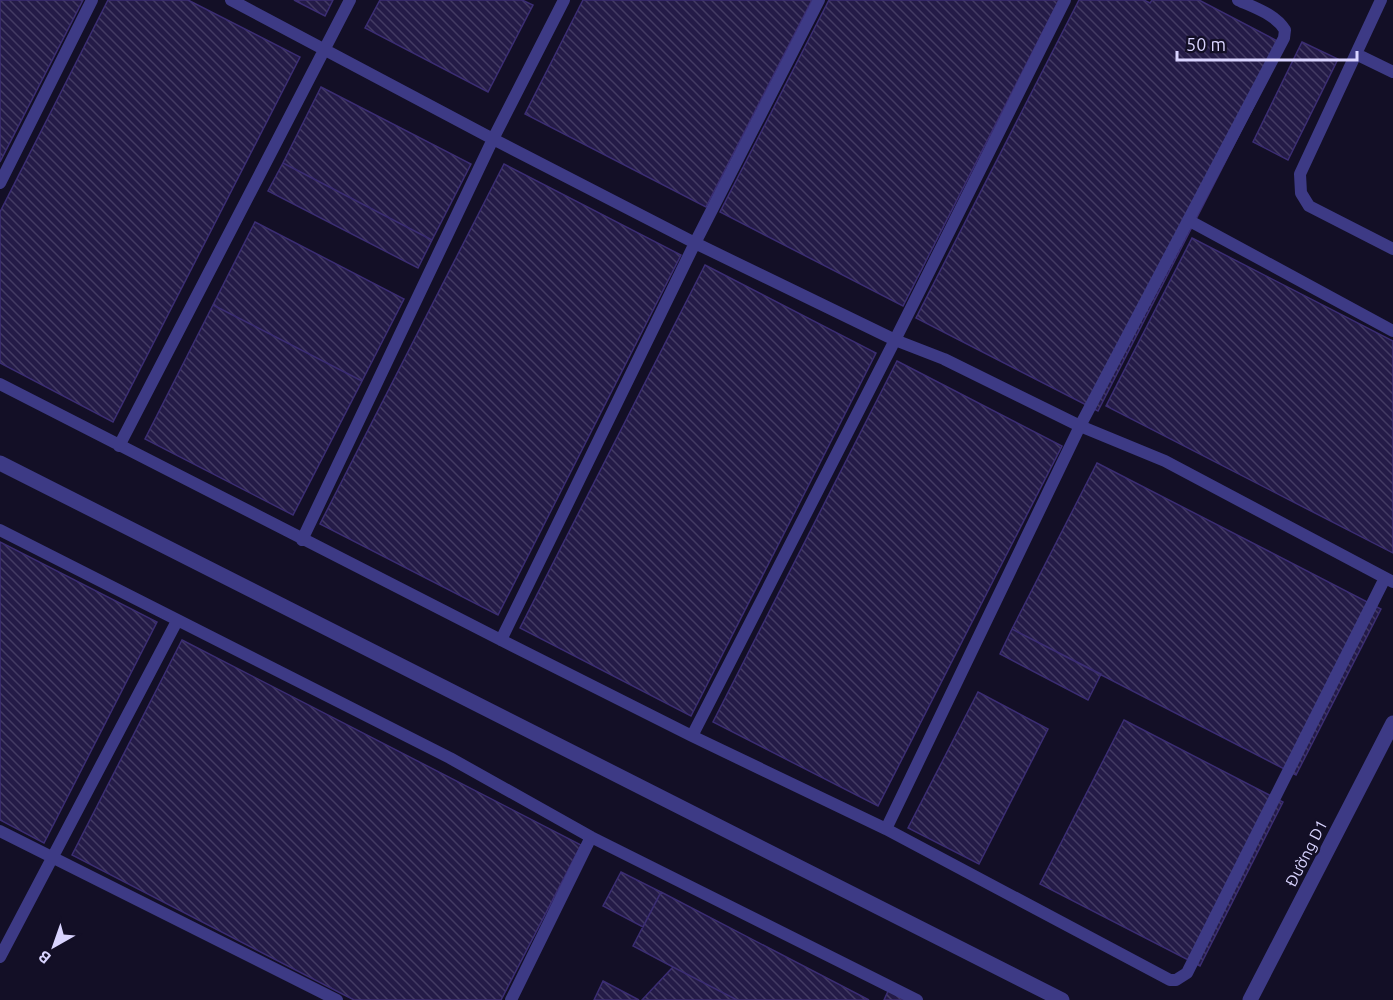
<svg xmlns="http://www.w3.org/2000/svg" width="1393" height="1000" viewBox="0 0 1393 1000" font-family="Ubuntu,sans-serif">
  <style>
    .building { fill: url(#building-back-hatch); stroke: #3b2d73; stroke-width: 1.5 }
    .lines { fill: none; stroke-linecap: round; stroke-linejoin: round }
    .lane { stroke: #3d3a85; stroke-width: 12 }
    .street { stroke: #3d3a85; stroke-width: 15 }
    .labels { text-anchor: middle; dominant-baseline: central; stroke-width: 5; stroke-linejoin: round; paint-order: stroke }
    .street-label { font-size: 16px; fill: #d9d4ff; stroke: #130f26 }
  </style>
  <defs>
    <pattern id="building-back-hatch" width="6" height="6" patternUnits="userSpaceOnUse" patternTransform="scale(1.5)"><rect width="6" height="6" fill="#241b47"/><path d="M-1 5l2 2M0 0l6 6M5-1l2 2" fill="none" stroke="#433b63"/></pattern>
  </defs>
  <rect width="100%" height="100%" fill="#130f26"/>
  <path class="building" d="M 0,0 L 83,0 L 0,162 Z
    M 108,0 L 188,0 L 300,57 L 113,422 L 0,363 L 0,212 Z
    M 294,0 L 333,0 L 325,16 Z
    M 380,0 L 522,0 L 533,5 L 488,92 L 365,28 Z
    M 583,0 L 812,0 L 706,207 L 525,114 Z
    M 829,0 L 1059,0 L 903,306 L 720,212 Z
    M 1079,0 L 1144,0 L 1150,3 L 1152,0 L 1199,0 L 1285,45 L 1098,411 L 916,318 Z
    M 1302,42 L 1338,59 L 1288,160 L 1253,142 Z
    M 321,87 L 471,164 L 432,240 L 283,163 Z
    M 283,163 L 432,240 L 418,268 L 268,191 Z
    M 504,164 L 681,255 L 498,615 L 320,524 Z
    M 255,222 L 404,299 L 362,381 L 213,305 Z
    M 1192,238 L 1393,341 L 1393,553 L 1106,406 Z
    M 705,265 L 876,353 L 691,716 L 520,628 Z
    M 213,305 L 362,381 L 293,515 L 145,439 Z
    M 897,361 L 1062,446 L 878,806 L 713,722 Z
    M 1097,463 L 1381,609 L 1296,775 L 1012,629 Z
    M 0,542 L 157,622 L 44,843 L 0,820 Z
    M 1012,629 L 1101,674 L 1088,700 L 1000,654 Z
    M 182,640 L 581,845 L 501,1000 L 354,1000 L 72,855 Z
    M 978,692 L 1048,729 L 979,864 L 908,828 Z
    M 1124,720 L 1283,802 L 1200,966 L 1040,884 Z
    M 621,872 L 661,892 L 643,927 L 603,906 Z
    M 661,892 L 869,1000 L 737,1000 L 673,967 L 633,946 Z
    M 673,967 L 737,1000 L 642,1000 Z
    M 603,981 L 639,1000 L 594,1000 Z
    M 889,989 L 910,1000 L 884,1000 Z"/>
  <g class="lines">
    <path class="lane" d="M 231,0 L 493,139 L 695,243 L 895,340 L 944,359 L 1080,426 L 1165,461 L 1393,582
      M 1381,0 L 1300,174 L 1301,193 L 1309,206 L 1393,249
      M 1356,54 L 1393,72
      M 0,183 L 92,0
      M 1188,220 L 1393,331
      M 0,384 L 501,640 L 692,736 L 886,829 L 1170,980 L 1176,980 L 1187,973 L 1385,578
      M 119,446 L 350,0
      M 0,530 L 450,758 L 591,837 L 917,1000
      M 302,540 L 493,139 L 564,0
      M 501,640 L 695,243 L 819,0
      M 692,736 L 895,340 L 1065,0
      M 886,829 L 1080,426 L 1284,38 L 1285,30 C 1275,14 1255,8 1238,0
      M 0,831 L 337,1000
      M 0,957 L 177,621
      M 511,1000 L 591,837"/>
    <path class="street" d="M 0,463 L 1062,1000
      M 1250,1000 L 1393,723"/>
  </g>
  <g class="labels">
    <g class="street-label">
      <text transform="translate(1306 853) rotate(-63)">Đường D1</text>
    </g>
  </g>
  <g transform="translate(54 946) rotate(220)" stroke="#130f26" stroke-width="4.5" paint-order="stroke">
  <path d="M0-4.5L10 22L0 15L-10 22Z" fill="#d9d4ff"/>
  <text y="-9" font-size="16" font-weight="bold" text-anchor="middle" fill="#d9d4ff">B</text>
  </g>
  <path d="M1177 51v9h180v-9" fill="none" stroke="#d9d4ff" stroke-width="3"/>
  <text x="1186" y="51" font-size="18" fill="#d9d4ff" stroke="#130f26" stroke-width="4.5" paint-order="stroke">50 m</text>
</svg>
